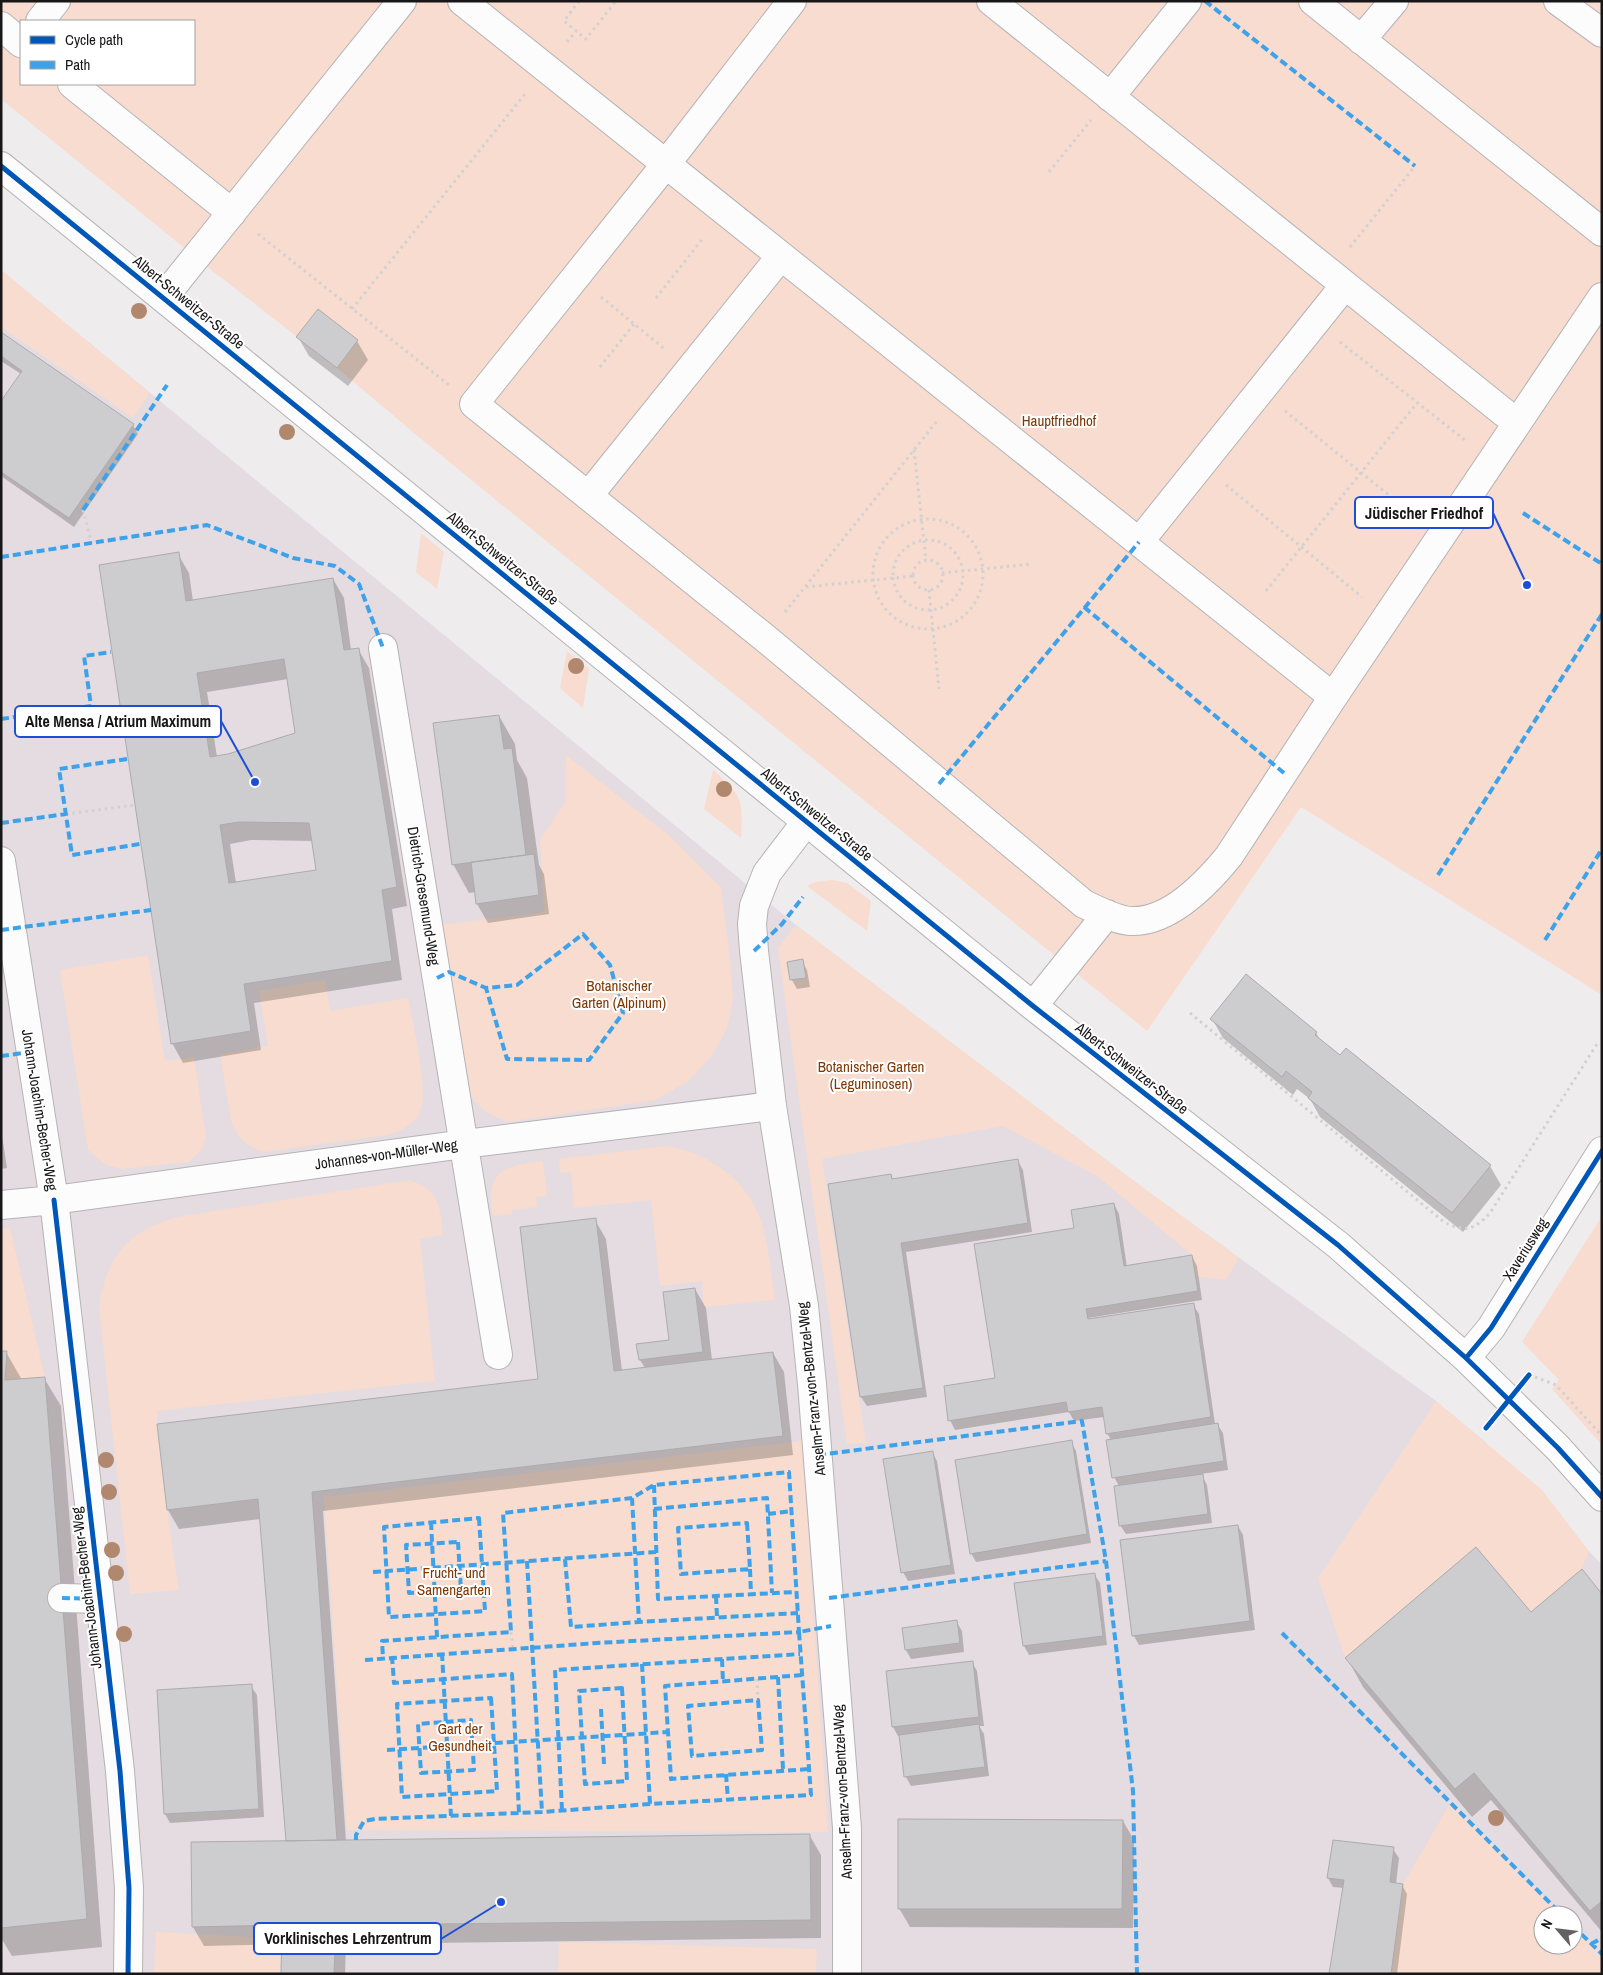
<svg xmlns="http://www.w3.org/2000/svg" width="1603" height="1975" viewBox="0 0 1603 1975" font-family="'Archivo Narrow',sans-serif">
  <style>
    .built { fill: #e4dce0; fill-rule: evenodd }
    .green { fill: #f7dccf; fill-rule: evenodd }
    .shadow { fill: #0003; fill-rule: evenodd }
    .building { fill: #cdccce; stroke: #acabad; fill-rule: evenodd }
    .lines { fill: none; stroke-linecap: round; stroke-linejoin: round }
    .minor-casing { stroke: #b5b3b4; stroke-width: 30 }
    .path { stroke: #d2d1d2; stroke-width: 3; stroke-dasharray: 2.5 4; stroke-linecap: butt }
    .minor { stroke: #fdfcfc; stroke-width: 28 }
    .quiet { stroke: #3da2ea; stroke-width: 4; stroke-dasharray: 8 4; stroke-linecap: butt }
    .cycleway-casing { stroke: #fff; stroke-width: 8 }
    .cycleway { stroke: #0057b8; stroke-width: 5 }
    .tree { fill: #b1886d }
    .labels { text-anchor: middle; dominant-baseline: central; stroke-width: 4; stroke-linejoin: round; paint-order: stroke }
    .street-label { font-size: 15px; fill: #181617; stroke: #fff }
    .park-label { font-size: 15px; fill: #7f3704; stroke: #fff }
    .leader { fill: none; stroke: #1d4ed8; stroke-width: 2 }
    .callout-dot { fill: #1d4ed8; stroke: #fff; stroke-width: 2 }
    .callout { fill: #fff; stroke: #1d4ed8; stroke-width: 2 }
    .callout-label { font-size: 16px; text-anchor: middle; font-weight: bold; fill: #181617 }
  </style>
  <rect width="100%" height="100%" fill="#efecee"/>
  <path class="built" d="M 1,270 L 796,925 L 1142,1187 L 1436,1401 L 1483,1440 L 1530,1487 L 1602,1565 L 1602,1974 L 1,1974 ZM 1543,1915 L 1573,1915 L 1573,1945 L 1543,1945 Z"/>
  <path class="green" d="M 1,1 L 1602,1 L 1602,995 L 1301,807 L 1147,1031 L 420,438 L 337,368 L 214,272 L 1,99 ZM 21,21 L 194,21 L 194,84 L 21,84 Z
    M 1,270 L 150,393 L 133,418 L 1,327 Z
    M 421,533 L 444,552 L 437,589 L 416,572 Z
    M 567,651 L 589,669 L 583,708 L 560,688 Z
    M 566,755 L 671,837 L 721,888 L 730,958 L 733,999 L 727,1028 L 712,1056 L 687,1082 L 655,1100 L 509,1122 C 488,1115 481,1110 468,1092 L 441,925 L 544,912 L 540,840 L 565,802 Z
    M 713,770 C 743,796 743,800 741,838 L 704,809 Z
    M 832,880 L 847,883 L 871,901 L 867,931 L 807,886 L 816,882 Z
    M 796,925 L 1142,1187 L 1239,1258 L 1226,1280 L 1196,1276 L 1192,1255 L 1097,1176 L 1003,1126 L 822,1159 L 866,1443 L 847,1444 L 778,948 Z
    M 148,955 L 165,1061 L 194,1057 L 206,1138 C 203,1149 198,1155 188,1162 L 120,1169 L 105,1164 L 88,1150 L 60,970 Z
    M 325,980 L 330,1011 L 408,998 C 413,1023 428,1089 421,1110 C 415,1125 401,1130 388,1135 L 263,1152 C 246,1146 237,1137 231,1121 L 220,1054 L 268,1046 L 259,991 Z
    M 666,1146 C 709,1153 749,1180 762,1224 C 769,1248 771,1275 775,1300 L 704,1307 L 702,1281 L 660,1286 L 651,1200 L 574,1208 L 571,1172 L 560,1173 L 559,1159 Z
    M 543,1161 L 547,1196 L 536,1197 L 537,1207 L 512,1210 L 512,1214 L 493,1216 C 492,1209 490,1200 491,1192 C 493,1165 522,1164 543,1161 Z
    M 410,1180 C 440,1190 440,1208 443,1235 L 420,1239 L 435,1381 L 157,1411 L 167,1510 L 179,1590 L 130,1594 L 99,1307 C 106,1257 128,1231 177,1217 Z
    M 1602,1216 L 1602,1445 L 1552,1389 L 1559,1380 L 1522,1342 Z
    M 10,1228 L 45,1377 L 5,1380 L 7,1351 L 1,1351 L 1,1229 Z
    M 1436,1401 L 1542,1490 L 1589,1551 L 1582,1569 L 1531,1612 L 1476,1547 L 1345,1658 L 1318,1578 Z
    M 802,1441 L 828,1832 L 347,1830 L 324,1497 Z
    M 1451,1802 L 1562,1915 L 1543,1915 L 1543,1945 L 1573,1945 L 1573,1926 L 1602,1954 L 1602,1974 L 1391,1974 L 1403,1884 Z
    M 156,1932 L 282,1939 L 280,1974 L 154,1974 Z
    M 559,1942 L 817,1949 L 816,1974 L 558,1974 Z"/>
  <path class="shadow" d="M 318,311 L 357,341 L 368,360 L 348,386 L 309,356 L 298,337 Z
    M 1,333 L 133,425 L 138,434 L 74,527 L 1,476 L 1,403 L 21,374 L 1,361 Z
    M 178,554 L 189,573 L 193,601 L 333,579 L 344,598 L 351,650 L 358,649 L 369,668 L 407,906 L 392,909 L 402,980 L 254,1003 L 261,1050 L 183,1063 L 172,1043 ZM 288,679 L 296,734 L 228,755 L 217,757 L 207,692 ZM 251,840 L 313,841 L 318,871 L 236,883 L 230,844 Z
    M 499,716 L 515,744 L 517,760 L 527,778 L 539,865 L 544,874 L 549,914 L 488,923 L 477,904 L 476,892 L 469,893 L 453,864 Z
    M 802,961 L 807,970 L 810,987 L 797,989 L 792,980 L 788,963 Z
    M 1212,1019 L 1316,1033 L 1321,1041 L 1490,1166 L 1501,1185 L 1463,1232 L 1320,1117 L 1310,1099 L 1297,1089 L 1293,1095 L 1223,1038 Z
    M 1,1129 L 7,1168 L 1,1169 Z
    M 1018,1161 L 1023,1170 L 1032,1232 L 906,1252 L 927,1397 L 867,1406 L 861,1397 L 830,1185 L 891,1175 L 893,1180 Z
    M 1114,1204 L 1119,1214 L 1127,1267 L 1192,1256 L 1197,1266 L 1202,1300 L 1088,1318 L 1088,1321 L 1193,1305 L 1199,1314 L 1215,1424 L 1217,1424 L 1223,1433 L 1228,1470 L 1201,1474 L 1207,1485 L 1212,1523 L 1126,1534 L 1120,1525 L 1119,1486 L 1114,1477 L 1111,1440 L 1107,1433 L 1104,1417 L 1074,1421 L 1069,1412 L 955,1430 L 950,1420 L 997,1379 L 1076,1229 Z
    M 595,1220 L 606,1239 L 622,1371 L 645,1368 L 640,1360 L 670,1341 L 695,1289 L 706,1308 L 712,1360 L 773,1353 L 784,1372 L 793,1455 L 323,1511 L 346,1841 L 810,1836 L 821,1855 L 821,1938 L 346,1944 L 345,1974 L 282,1974 L 283,1944 L 204,1946 L 193,1927 L 287,1842 L 261,1519 L 179,1529 L 168,1510 L 539,1380 Z
    M 1,1352 L 6,1352 L 22,1380 L 44,1378 L 61,1406 L 102,1947 L 12,1956 L 1,1938 Z
    M 1071,1442 L 1076,1451 L 1091,1543 L 976,1562 L 971,1553 Z
    M 932,1452 L 937,1461 L 955,1574 L 908,1581 L 903,1572 Z
    M 1238,1526 L 1243,1535 L 1255,1630 L 1139,1645 L 1134,1636 L 1122,1542 Z
    M 1094,1574 L 1100,1583 L 1107,1645 L 1029,1655 L 1024,1646 L 1016,1584 Z
    M 1602,1595 L 1602,1932 L 1491,1800 L 1472,1817 L 1363,1687 L 1347,1658 Z
    M 956,1621 L 962,1631 L 964,1652 L 911,1659 L 906,1650 L 903,1629 Z
    M 972,1662 L 977,1671 L 984,1726 L 979,1726 L 984,1734 L 989,1776 L 911,1786 L 906,1777 L 900,1736 L 898,1736 L 893,1727 L 887,1672 Z
    M 251,1686 L 257,1695 L 264,1817 L 170,1823 L 165,1814 Z
    M 1123,1821 L 1134,1840 L 1133,1928 L 910,1927 L 899,1908 Z
    M 1334,1841 L 1393,1849 L 1399,1858 L 1396,1884 L 1402,1885 L 1407,1894 L 1397,1974 L 1331,1974 L 1344,1888 L 1333,1887 L 1328,1878 Z"/>
  <path class="building" d="M 318,309 L 358,340 L 337,368 L 296,337 Z
    M 1,332 L 134,424 L 69,518 L 1,472 L 1,401 L 22,371 L 1,356 Z
    M 179,552 L 186,601 L 333,578 L 344,650 L 359,648 L 397,887 L 382,890 L 392,961 L 244,984 L 251,1031 L 171,1044 L 99,565 ZM 284,659 L 295,733 L 228,754 L 210,757 L 197,673 ZM 239,822 L 309,823 L 316,870 L 229,883 L 220,825 Z
    M 499,715 L 504,749 L 512,748 L 526,855 L 452,865 L 433,723 Z
    M 534,854 L 539,895 L 476,904 L 471,862 Z
    M 803,959 L 806,978 L 790,980 L 787,962 Z
    M 1246,974 L 1317,1032 L 1315,1035 L 1340,1055 L 1346,1048 L 1491,1165 L 1452,1213 L 1308,1098 L 1312,1092 L 1286,1071 L 1282,1077 L 1210,1019 Z
    M 1018,1159 L 1028,1223 L 901,1243 L 923,1388 L 860,1397 L 828,1184 L 891,1174 L 892,1179 Z
    M 1114,1203 L 1124,1266 L 1192,1255 L 1198,1291 L 1086,1309 L 1088,1319 L 1194,1303 L 1211,1417 L 1106,1434 L 1102,1407 L 1068,1412 L 1066,1402 L 948,1421 L 944,1386 L 995,1378 L 974,1244 L 1074,1228 L 1071,1210 Z
    M 596,1218 L 614,1371 L 773,1352 L 783,1436 L 312,1492 L 337,1840 L 286,1841 L 258,1499 L 167,1510 L 157,1424 L 538,1379 L 520,1227 Z
    M 695,1288 L 703,1352 L 639,1360 L 636,1344 L 669,1340 L 663,1292 Z
    M 1,1351 L 7,1351 L 5,1380 L 45,1377 L 87,1919 L 1,1928 Z
    M 1218,1423 L 1224,1461 L 1112,1478 L 1106,1440 Z
    M 1072,1440 L 1087,1534 L 970,1554 L 955,1460 Z
    M 933,1451 L 951,1565 L 901,1573 L 883,1459 Z
    M 1203,1474 L 1208,1514 L 1119,1526 L 1114,1486 Z
    M 1238,1525 L 1250,1621 L 1132,1636 L 1120,1540 Z
    M 1476,1547 L 1531,1612 L 1582,1569 L 1602,1594 L 1602,1901 L 1590,1911 L 1474,1773 L 1455,1789 L 1345,1658 Z
    M 1095,1573 L 1103,1636 L 1023,1646 L 1014,1583 Z
    M 957,1620 L 960,1643 L 905,1650 L 902,1628 Z
    M 973,1661 L 979,1717 L 892,1727 L 886,1671 Z
    M 252,1684 L 259,1809 L 164,1814 L 157,1690 Z
    M 979,1724 L 985,1767 L 904,1777 L 899,1735 Z
    M 898,1819 L 1123,1820 L 1122,1909 L 898,1909 Z
    M 810,1834 L 811,1920 L 336,1925 L 334,1974 L 281,1974 L 282,1925 L 192,1927 L 191,1842 Z
    M 1333,1840 L 1394,1847 L 1390,1882 L 1403,1884 L 1391,1974 L 1329,1974 L 1344,1880 L 1327,1878 Z"/>
  <g class="lines">
    <g class="minor-casing">
      <path id="minor" d="M 462,1 L 1333,697
        M 792,1 L 666,164 L 474,404 L 765,638 L 1084,904 C 1097,910 1118,921 1132,921 C 1170,922 1207,883 1229,856 L 1333,697 L 1602,297
        M 991,1 L 1517,423
        M 1313,1 L 1602,232
        M 1558,1 L 1602,33
        M 40,21 L 56,1
        M 1,26 L 21,43
        M 1361,40 L 1394,1
        M 72,84 L 232,213
        M 1110,97 L 1187,1
        M 1,166 L 1033,1006 L 1338,1245 L 1466,1358 L 1558,1448 L 1602,1497
        M 163,298 L 402,1
        M 588,496 L 781,256
        M 1139,542 L 1345,285
        M 383,648 L 498,1355
        M 806,822 L 767,873 L 754,906 L 752,924 L 754,951 L 772,1106 L 804,1306 L 812,1384 L 847,1828 L 847,1974
        M 1,861 L 54,1200 L 100,1599 L 120,1771 L 129,1888 L 128,1974
        M 1033,1006 L 1107,914
        M 1,1205 L 54,1200 L 464,1144 L 772,1106
        M 1466,1358 L 1491,1328 L 1602,1151
        M 62,1598 L 100,1599"/>
    </g>
    <path class="path" d="M 579,1 L 564,21 L 586,39 L 616,1
      M 567,42 L 576,31
      M 1049,172 L 1091,120
      M 258,234 L 449,385
      M 1350,247 L 1415,166
      M 601,297 L 666,350
      M 656,298 L 704,237
      M 352,309 L 525,94
      M 1340,342 L 1465,440
      M 600,367 L 634,324
      M 1285,411 L 1416,517
      M 914,450 L 926,560
      M 1226,485 L 1362,597
      M 83,510 L 92,544
      M873 574a55 55 0 1 1 110 0a55 55 0 1 1-110 0Z
      M893 575a35 35 0 1 1 70 0a35 35 0 1 1-70 0Z
      M913 575a15 15 0 1 1 30 0a15 15 0 1 1-30 0Z
      M 942,573 L 1032,564
      M 806,587 L 913,576
      M 929,590 L 939,689
      M 1266,591 L 1417,403
      M 785,612 L 937,421
      M 66,814 L 135,805
      M 1190,1013 L 1444,1222 C 1465,1233 1474,1230 1490,1213 L 1597,1044
      M 1535,1377 L 1556,1385 L 1602,1436
      M 511,1632 L 513,1648
      M 757,1679 L 758,1700"/>
    <use href="#minor" class="minor"/>
    <path class="quiet" d="M 1205,1 L 1415,166
      M 83,510 L 167,385
      M 1523,513 L 1602,564
      M 1,557 L 207,525 L 293,558 L 335,566 L 359,584 L 383,648
      M 1084,607 L 1284,773
      M 1,719 L 91,706 L 84,656 L 111,652
      M 127,759 L 59,769 L 72,855 L 140,844
      M 939,784 L 1139,542
      M 1,823 L 66,814
      M 1438,875 L 1602,614
      M 1,930 L 151,910
      M 1545,940 L 1602,849
      M 754,951 L 782,924 L 803,897
      M 437,978 L 449,972 L 486,988 L 517,985 L 583,934 L 610,965 L 623,1013 L 589,1060 L 507,1059 L 486,988
      M 1,1056 L 31,1052
      M 818,1455 L 1082,1421 L 1106,1561 L 1133,1791 L 1137,1974
      M 654,1485 L 658,1599 L 796,1592
      M 632,1498 L 639,1622 L 798,1613
      M 654,1509 L 767,1498 L 772,1593
      M 768,1514 L 791,1511
      M 479,1518 L 485,1611 L 389,1617 L 384,1527 Z
      M 431,1522 L 437,1637
      M 747,1523 L 750,1569 L 681,1574 L 678,1528 Z
      M 458,1542 L 461,1591 L 409,1593 L 406,1545 Z
      M 565,1559 L 571,1627 L 639,1622
      M 527,1561 L 542,1812
      M 750,1569 L 751,1594
      M 373,1572 L 656,1552
      M 716,1596 L 717,1617
      M 62,1598 L 100,1599
      M 829,1598 L 1106,1561
      M 1282,1633 L 1562,1915
      M 442,1653 L 451,1816
      M 392,1656 L 394,1683 L 512,1674 L 519,1813
      M 722,1659 L 723,1682
      M 365,1660 L 597,1643 L 799,1632 L 789,1472 L 654,1485 L 632,1498 L 503,1513 L 511,1632 L 382,1641 L 383,1657
      M 642,1664 L 650,1804
      M 802,1675 L 665,1686 L 671,1779 L 809,1769
      M 778,1677 L 783,1769
      M 622,1688 L 627,1781 L 585,1784 L 579,1691 Z
      M 491,1698 L 497,1791 L 402,1797 L 397,1704 Z
      M 758,1700 L 762,1750 L 692,1756 L 688,1706 Z
      M 601,1709 L 604,1764
      M 471,1720 L 474,1770 L 421,1773 L 418,1724 Z
      M 387,1750 L 668,1732
      M 726,1774 L 728,1800
      M 562,1810 L 555,1670 L 800,1654
      M 356,1840 L 356,1835 L 364,1821 L 375,1819 L 542,1812 L 650,1804 L 811,1795 L 799,1632 L 831,1626
      M 1573,1926 L 1602,1954
      M 1591,1944 L 1602,1938"/>
    <g class="cycleway-casing">
      <path id="cycleway" d="M 1,166 L 1033,1006 L 1338,1245 L 1466,1358 L 1558,1448 L 1602,1497
        M 54,1200 L 120,1771 L 129,1888 L 128,1974
        M 1466,1358 L 1491,1328 L 1602,1151
        M 1486,1428 L 1529,1375"/>
    </g>
    <use href="#cycleway" class="cycleway"/>
  </g>
  <g class="tree">
    <circle cx="139" cy="311" r="8"/>
    <circle cx="287" cy="432" r="8"/>
    <circle cx="576" cy="666" r="8"/>
    <circle cx="724" cy="789" r="8"/>
    <circle cx="106" cy="1460" r="8"/>
    <circle cx="109" cy="1492" r="8"/>
    <circle cx="112" cy="1550" r="8"/>
    <circle cx="116" cy="1573" r="8"/>
    <circle cx="124" cy="1634" r="8"/>
    <circle cx="1496" cy="1818" r="8"/>
  </g>
  <g class="labels">
    <g class="street-label">
      <text transform="translate(189 302) rotate(39)">Albert-Schweitzer-Straße</text>
      <text transform="translate(503 558) rotate(39)">Albert-Schweitzer-Straße</text>
      <text transform="translate(817 814) rotate(39)">Albert-Schweitzer-Straße</text>
      <text transform="translate(424 896) rotate(81)">Dietrich-Gresemund-Weg</text>
      <text transform="translate(1132 1068) rotate(38)">Albert-Schweitzer-Straße</text>
      <text transform="translate(40 1110) rotate(81)">Johann-Joachim-Becher-Weg</text>
      <text transform="translate(386 1154) rotate(-8)">Johannes-von-Müller-Weg</text>
      <text transform="translate(1525 1249) rotate(-58)">Xaveriusweg</text>
      <text transform="translate(811 1389) rotate(-96)">Anselm-Franz-von-Bentzel-Weg</text>
      <text transform="translate(86 1588) rotate(-97)">Johann-Joachim-Becher-Weg</text>
      <text transform="translate(842 1792) rotate(-93)">Anselm-Franz-von-Bentzel-Weg</text>
    </g>
    <g class="park-label">
      <text x="1059" y="420">Hauptfriedhof</text>
      <text x="619" y="985">Botanischer<tspan x="619" dy="17">Garten (Alpinum)</tspan></text>
      <text x="871" y="1066">Botanischer Garten<tspan x="871" dy="17">(Leguminosen)</tspan></text>
      <text x="454" y="1572">Frucht- und<tspan x="454" dy="17">Samengarten</tspan></text>
      <text x="460" y="1728">Gart der<tspan x="460" dy="17">Gesundheit</tspan></text>
    </g>
  </g>
  <path class="leader" d="M1527 585L1493 513M255 782L221 721M501 1902L441 1939"/>
  <g class="callout-dot">
    <circle cx="1527" cy="585" r="5"/>
    <circle cx="255" cy="782" r="5"/>
    <circle cx="501" cy="1902" r="5"/>
  </g>
  <g class="callout">
    <rect x="1355" y="497" width="138" height="31" rx="5"/>
    <rect x="15" y="706" width="206" height="31" rx="5"/>
    <rect x="254" y="1923" width="187" height="31" rx="5"/>
  </g>
  <g class="callout-label">
    <text x="1424" y="519">Jüdischer Friedhof</text>
    <text x="118" y="727">Alte Mensa / Atrium Maximum</text>
    <text x="348" y="1944">Vorklinisches Lehrzentrum</text>
  </g>
  <rect width="1603" height="1975" fill="none" stroke="#181617" stroke-width="5"/>
  <rect x="20" y="20" width="175" height="65" fill="#ffffff" stroke="#a3a2a2"/>
  <rect x="30" y="36" width="25" height="8" fill="#0057b8" stroke="#a3a2a2"/>
  <text x="65" y="45" font-size="15" fill="#181617">Cycle path</text>
  <rect x="30" y="61" width="25" height="8" fill="#3da2ea" stroke="#a3a2a2"/>
  <text x="65" y="70" font-size="15" fill="#181617">Path</text>
  <g transform="translate(1558 1930) rotate(298)"><circle r="24" fill="#ffffff" stroke="#a3a2a2"/>
  <path d="M0-4L9 19L0 12L-9 19Z" fill="#636162"/>
  <text y="-8" font-size="14" font-weight="bold" text-anchor="middle" fill="#181617">N</text>
  </g>
</svg>
